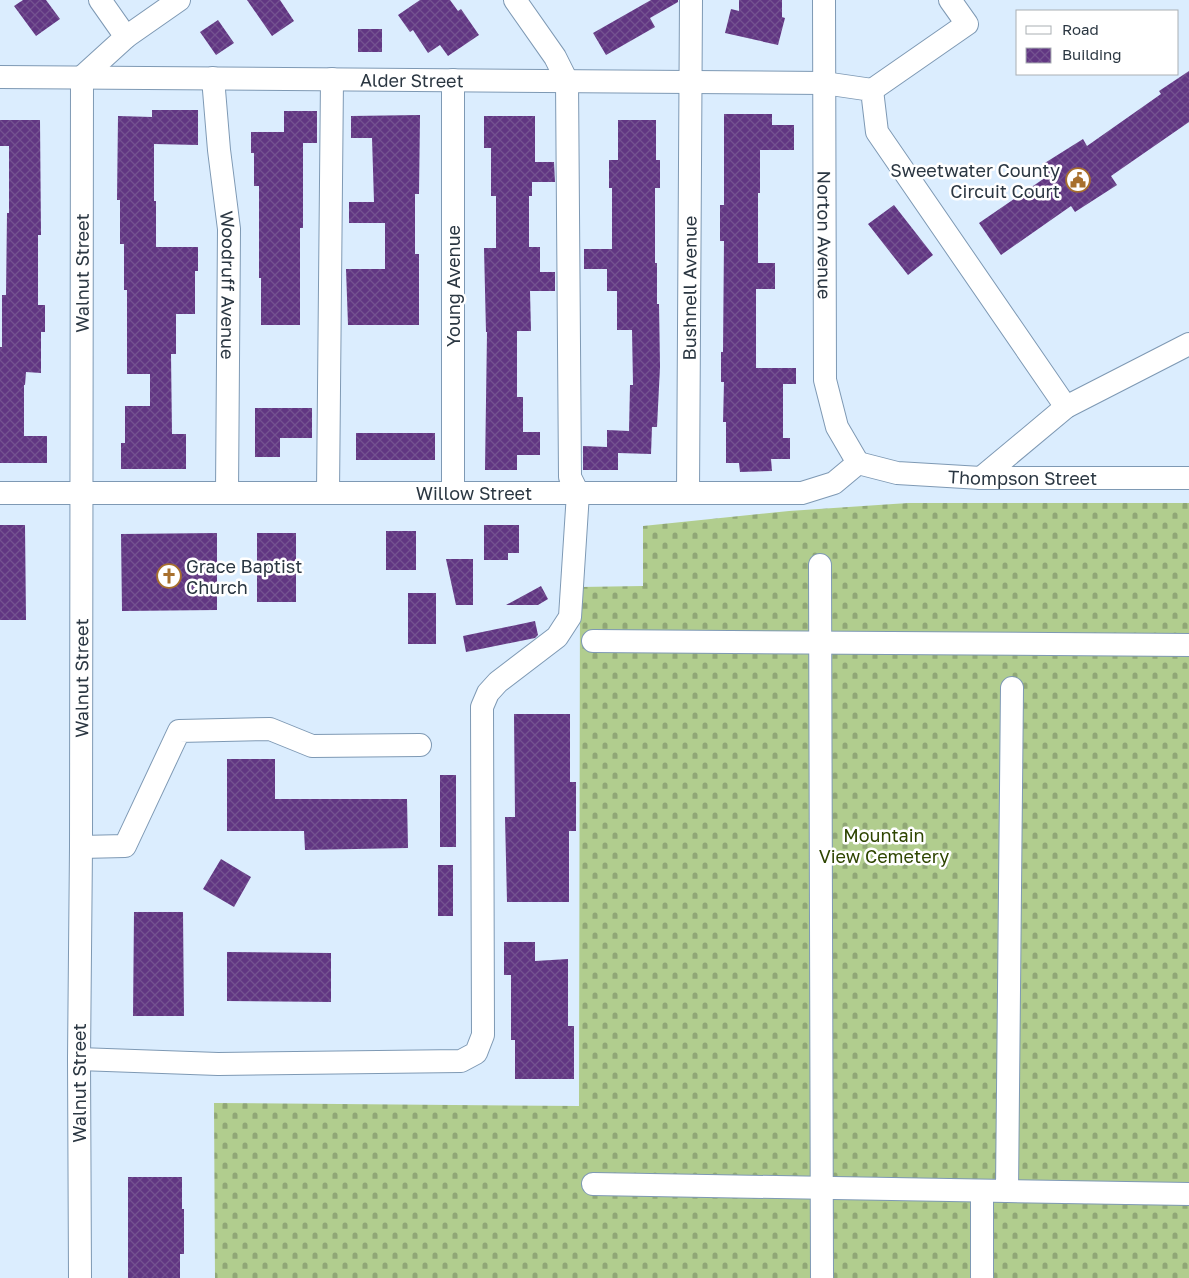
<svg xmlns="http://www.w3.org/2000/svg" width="1189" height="1278" viewBox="0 0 1189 1278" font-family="'Golos Text',sans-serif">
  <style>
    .cemetery { fill: url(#cemetery-stones) }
    .building { fill: url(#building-cross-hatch) }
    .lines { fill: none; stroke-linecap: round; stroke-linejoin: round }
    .minor-casing { stroke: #7e99b4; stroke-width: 24 }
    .minor { stroke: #fff; stroke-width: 22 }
    .labels { text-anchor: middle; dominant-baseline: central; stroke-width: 5; stroke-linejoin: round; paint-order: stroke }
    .street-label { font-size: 18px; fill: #2b3742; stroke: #fff }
    .poi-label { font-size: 18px; fill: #2b3742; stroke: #fff; text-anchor: end }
    .park-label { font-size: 18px; fill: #2e4500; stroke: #fff }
  </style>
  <defs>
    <pattern id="cemetery-stones" width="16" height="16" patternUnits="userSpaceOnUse" patternTransform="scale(1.25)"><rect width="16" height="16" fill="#b1cd8e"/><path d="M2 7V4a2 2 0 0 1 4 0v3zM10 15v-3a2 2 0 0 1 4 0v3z" fill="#90a776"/></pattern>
    <pattern id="building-cross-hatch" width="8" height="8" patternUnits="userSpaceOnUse" patternTransform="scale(1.25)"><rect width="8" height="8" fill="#613682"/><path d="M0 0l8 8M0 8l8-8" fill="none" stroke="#745290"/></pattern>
  </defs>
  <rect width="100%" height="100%" fill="#dbedfe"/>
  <path class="cemetery" d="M 908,503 L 1189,503 L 1189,1278 L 215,1278 L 214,1103 L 579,1106 L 580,587 L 643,586 L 643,526 L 789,511 Z"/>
  <path class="building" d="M 23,0 L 46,0 L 60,19 L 36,36 L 14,6 Z
    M 247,0 L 280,0 L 294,21 L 272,36 Z
    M 420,0 L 450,0 L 458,11 L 461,9 L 479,35 L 448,56 L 440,45 L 428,53 L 413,30 L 410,32 L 398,15 Z
    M 651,0 L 678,0 L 678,2 L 650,18 L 655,27 L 606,55 L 593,33 Z
    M 739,0 L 782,0 L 782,17 L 785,18 L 778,45 L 725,33 L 731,9 L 739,11 Z
    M 218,20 L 234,43 L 216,55 L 200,32 Z
    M 358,29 L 382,29 L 382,52 L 358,52 Z
    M 1189,71 L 1189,122 L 1111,176 L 1117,185 L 1075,212 L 1071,206 L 1001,255 L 979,223 L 1049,175 L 1040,166 L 1083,139 L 1087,146 L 1161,94 L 1159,91 Z
    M 152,110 L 198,110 L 198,145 L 154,144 L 154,201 L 156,201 L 156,247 L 198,247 L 198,271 L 195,271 L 195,314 L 176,314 L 176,354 L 171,354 L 172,434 L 186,434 L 186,469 L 121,469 L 121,443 L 125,443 L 125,406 L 150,406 L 150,374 L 127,374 L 127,290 L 124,290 L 124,244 L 120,244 L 120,200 L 117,200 L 118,116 L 152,117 Z
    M 284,111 L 317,111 L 317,143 L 303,143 L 303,228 L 300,228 L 300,325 L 261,325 L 261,278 L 259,278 L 259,186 L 254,186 L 254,153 L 251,153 L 251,132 L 284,132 Z
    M 724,114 L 772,114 L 772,125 L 794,125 L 794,150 L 760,150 L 760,193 L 758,193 L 758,263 L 775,263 L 775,289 L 756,289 L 756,368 L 796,368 L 796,384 L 783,384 L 783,438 L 790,438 L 790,459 L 771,459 L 772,471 L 740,472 L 739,463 L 726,463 L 726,422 L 723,422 L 724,382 L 721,382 L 721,352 L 723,352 L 724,241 L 720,241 L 720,205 L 724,205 Z
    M 420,115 L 419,194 L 415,194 L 415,254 L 419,254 L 419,325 L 348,325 L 346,269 L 385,269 L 385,223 L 349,223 L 349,202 L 374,202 L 372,138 L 351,138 L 351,116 Z
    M 484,116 L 535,116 L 535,162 L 554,162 L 555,182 L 532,182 L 532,196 L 529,196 L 529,247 L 540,247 L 540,272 L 555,272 L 555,291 L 530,291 L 531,331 L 517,331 L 517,397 L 523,397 L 523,432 L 540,432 L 540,455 L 517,455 L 517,470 L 485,470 L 487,332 L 486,332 L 484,248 L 496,248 L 496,196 L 491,196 L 491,148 L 484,148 Z
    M 0,120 L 40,120 L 41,235 L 38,235 L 38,305 L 45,305 L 45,332 L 41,332 L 41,373 L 26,372 L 25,385 L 24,385 L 24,436 L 47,436 L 47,463 L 0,463 L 0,347 L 2,347 L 2,295 L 6,295 L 7,213 L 9,213 L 9,146 L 0,146 Z
    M 618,120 L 656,120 L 656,160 L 660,160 L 660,188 L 655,188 L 655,263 L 657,263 L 657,304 L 659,304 L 660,367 L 657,427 L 652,427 L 651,454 L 618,453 L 618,470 L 583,470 L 583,446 L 607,447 L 607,430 L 629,431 L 630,385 L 633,385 L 632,330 L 617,330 L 617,291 L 607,291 L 607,269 L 584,269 L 584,249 L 612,249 L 612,188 L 609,188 L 609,160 L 618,160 Z
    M 894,205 L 933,255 L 908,275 L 868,224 Z
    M 255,408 L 312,408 L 312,438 L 280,438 L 280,457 L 255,457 Z
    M 356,433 L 435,433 L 435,460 L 356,460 Z
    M 0,525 L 25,525 L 26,620 L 0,620 Z
    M 484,525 L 519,525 L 519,553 L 508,553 L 508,560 L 484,560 Z
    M 386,531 L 416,531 L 416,570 L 386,570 Z
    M 217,533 L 217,610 L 122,611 L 121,534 Z
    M 257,533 L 296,533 L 296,602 L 257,602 Z
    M 446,559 L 473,559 L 473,605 L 456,605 Z
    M 541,586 L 548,599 L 538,605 L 506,605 Z
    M 408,593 L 436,593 L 436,644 L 408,644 Z
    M 535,621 L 538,635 L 535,638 L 466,652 L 463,636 Z
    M 514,714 L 570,714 L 570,782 L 576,782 L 576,831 L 569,831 L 569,902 L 507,902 L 505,817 L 515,817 Z
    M 227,759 L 275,759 L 275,799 L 407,799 L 408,848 L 305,850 L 304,831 L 227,831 Z
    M 440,775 L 456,775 L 456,847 L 440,847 Z
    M 221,859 L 251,877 L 234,907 L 203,889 Z
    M 438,865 L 453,865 L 453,916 L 438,916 Z
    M 134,912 L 183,912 L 184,1016 L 133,1016 Z
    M 504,942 L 535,942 L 535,961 L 568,959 L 568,1026 L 574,1026 L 574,1079 L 515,1079 L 515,1040 L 511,1040 L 511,975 L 504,975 Z
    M 227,952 L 331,953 L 331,1002 L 227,1001 Z
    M 128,1177 L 182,1177 L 182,1209 L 184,1209 L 184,1254 L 180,1254 L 180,1278 L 128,1278 Z"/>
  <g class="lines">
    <g class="minor-casing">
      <g id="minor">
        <path d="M 100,0 L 126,37"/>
        <path id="s1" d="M 824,0 L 825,380 L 837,427 L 858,463"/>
        <path id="s2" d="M 0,77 L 824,83 L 872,90 L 877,132 L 1066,407"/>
        <path d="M 82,77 L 126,37 L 179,0"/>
        <path id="s3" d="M 213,78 L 219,150 L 229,229 L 227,492"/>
        <path d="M 453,80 L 453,492"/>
        <path d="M 872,90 L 967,24 L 950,0"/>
        <path id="s4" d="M 858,463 L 897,473 L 981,478 L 1189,478"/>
        <path d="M 981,478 L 1066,407 L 1189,344"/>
        <path d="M 328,492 L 332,79"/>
        <path id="s5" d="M 0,493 L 802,493 L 834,483 L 858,463"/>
        <path id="s6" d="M 688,493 L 691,0"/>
        <path d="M 820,565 L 822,1278"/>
        <path d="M 593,641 L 1189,645"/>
        <path d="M 81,847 L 125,846 L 179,731 L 270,729 L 312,746 L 420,745"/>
        <path d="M 79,1059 L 218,1064 L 461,1061 L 476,1053 L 483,1035 L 482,707 L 488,693 L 498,682 L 557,637 L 570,617 L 578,493 L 570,477 L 567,81 L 555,57 L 515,0"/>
        <path d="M 593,1184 L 1007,1191 L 1012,688"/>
        <path d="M 982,1191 L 982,1278"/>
        <path d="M 1007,1191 L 1189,1194"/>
        <path id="s7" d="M 80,1278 L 79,1059 L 81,847 L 82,77"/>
      </g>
    </g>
    <use href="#minor" class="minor"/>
  </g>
  <defs>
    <g id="civic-ring" transform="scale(1.25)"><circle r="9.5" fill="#fff" stroke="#a8702d" stroke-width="1.5"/><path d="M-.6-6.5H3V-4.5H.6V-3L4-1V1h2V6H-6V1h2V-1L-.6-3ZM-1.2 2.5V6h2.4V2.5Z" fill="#a8702d"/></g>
    <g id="church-ring" transform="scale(1.25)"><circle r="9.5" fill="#fff" stroke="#a8702d" stroke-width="1.5"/><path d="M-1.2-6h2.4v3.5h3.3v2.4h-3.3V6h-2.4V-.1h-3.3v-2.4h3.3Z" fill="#a8702d"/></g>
  </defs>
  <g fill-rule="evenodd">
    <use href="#civic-ring" x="1078" y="180"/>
    <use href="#church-ring" x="169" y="576"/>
  </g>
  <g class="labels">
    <g class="street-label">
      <text stroke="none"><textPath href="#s2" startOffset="412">Alder Street</textPath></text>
      <text stroke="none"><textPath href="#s1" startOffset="235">Norton Avenue</textPath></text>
      <text stroke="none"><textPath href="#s7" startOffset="1005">Walnut Street</textPath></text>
      <text stroke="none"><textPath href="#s3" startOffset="208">Woodruff Avenue</textPath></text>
      <text transform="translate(453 286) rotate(-90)">Young Avenue</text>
      <text stroke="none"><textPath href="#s6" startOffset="205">Bushnell Avenue</textPath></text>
      <text stroke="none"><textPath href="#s4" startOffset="166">Thompson Street</textPath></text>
      <text stroke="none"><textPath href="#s5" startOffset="474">Willow Street</textPath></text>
      <text stroke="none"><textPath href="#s7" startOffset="600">Walnut Street</textPath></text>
      <text transform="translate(79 1083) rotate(-90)">Walnut Street</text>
    </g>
    <g class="poi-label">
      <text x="1060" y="170">Sweetwater County<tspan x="1060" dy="21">Circuit Court</tspan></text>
      <text x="186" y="566" text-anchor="start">Grace Baptist<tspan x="186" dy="21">Church</tspan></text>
    </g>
    <g class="park-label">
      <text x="884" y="835">Mountain<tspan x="884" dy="21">View Cemetery</tspan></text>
    </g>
  </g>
  <rect x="1016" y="10" width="162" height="65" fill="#ffffff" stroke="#aaafb3"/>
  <rect x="1026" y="26" width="25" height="8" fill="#ffffff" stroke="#aaafb3"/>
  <text x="1062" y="35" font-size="15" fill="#2b3742">Road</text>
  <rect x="1026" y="48" width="25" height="15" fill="url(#building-cross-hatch)" stroke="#aaafb3"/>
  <text x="1062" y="60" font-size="15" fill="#2b3742">Building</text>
</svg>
